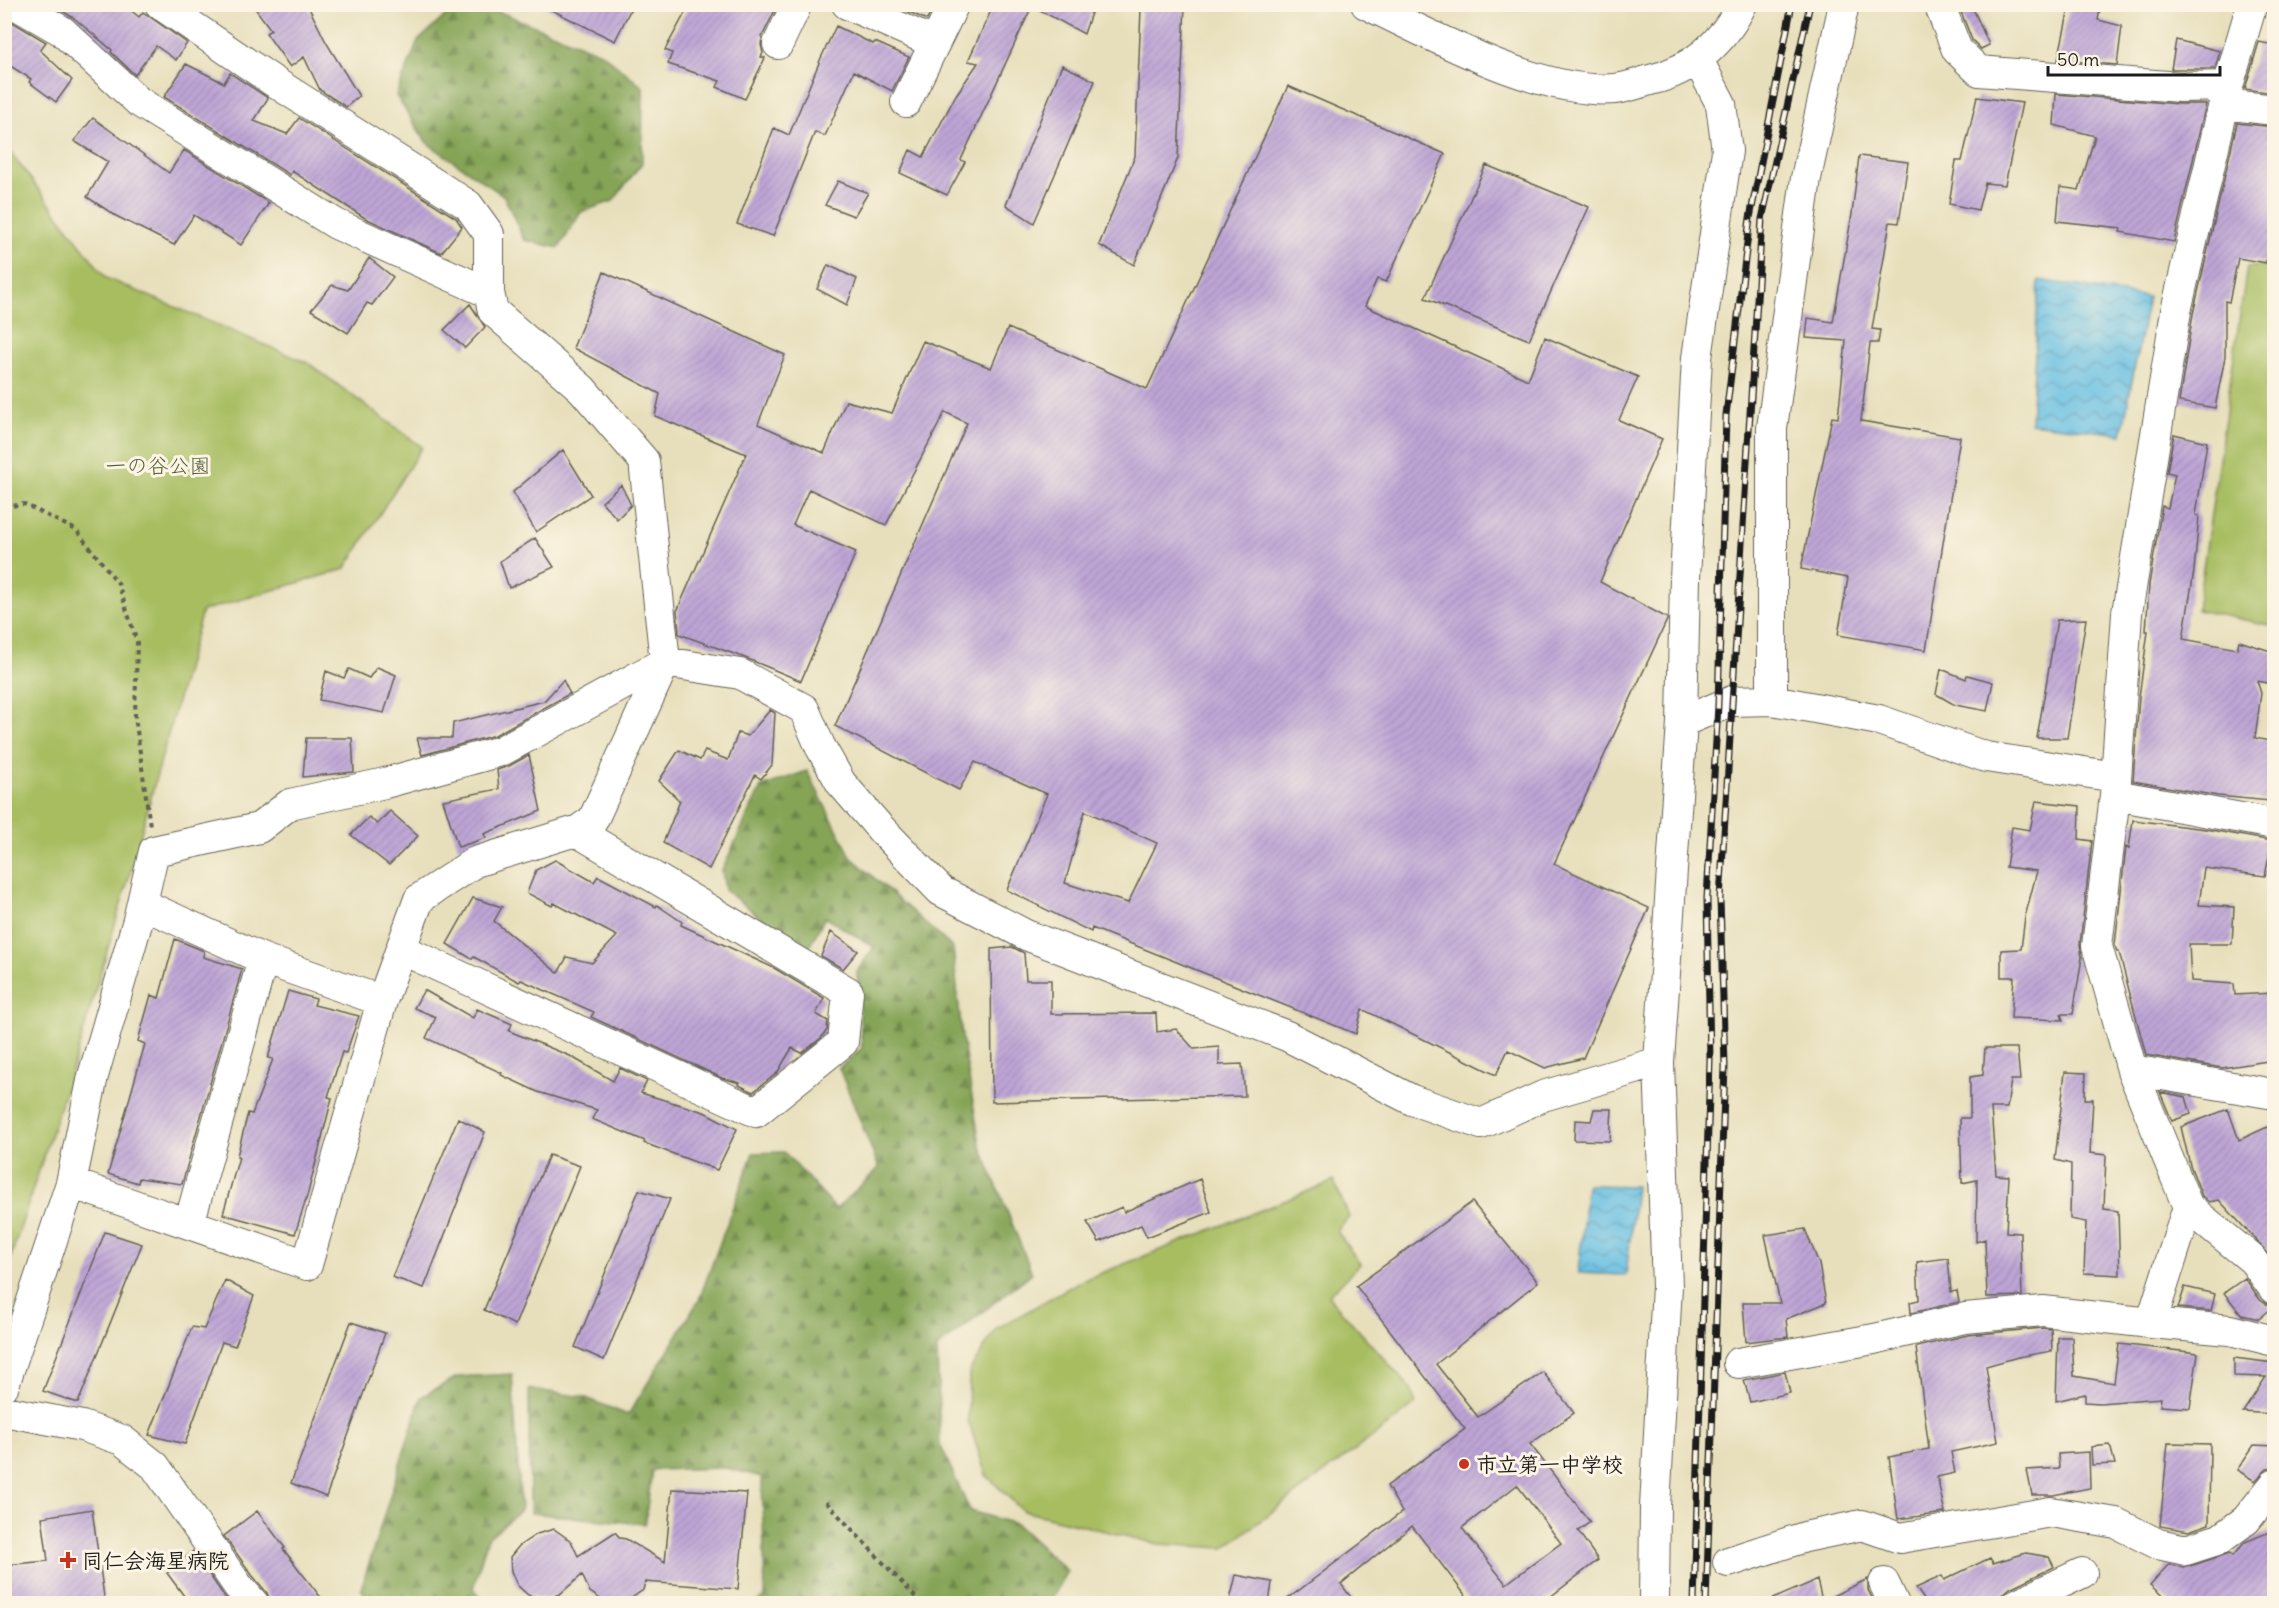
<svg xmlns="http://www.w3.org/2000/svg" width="2279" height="1608" viewBox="0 0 2279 1608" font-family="Delius,'Klee One',sans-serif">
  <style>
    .forest { fill: url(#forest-firs); stroke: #50603a; stroke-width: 1.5 }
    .green { fill: #a7bd61; stroke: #626c3e; stroke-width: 1.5 }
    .water { fill: url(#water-waves); stroke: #416e80; stroke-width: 1.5 }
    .building { fill: url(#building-hatch); fill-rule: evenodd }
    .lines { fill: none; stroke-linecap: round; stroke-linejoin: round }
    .minor-casing { stroke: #636054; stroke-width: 32 }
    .path { stroke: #636054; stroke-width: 4; stroke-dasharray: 4.5 4.5; stroke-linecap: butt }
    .minor { stroke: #fff; stroke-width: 30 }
    .rail-casing { stroke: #1c1c1c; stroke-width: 7 }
    .rail { stroke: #fcf5e5; stroke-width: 4.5; stroke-dasharray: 14; stroke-linecap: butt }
    .poi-dot { fill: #c8321e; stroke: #fcf5e5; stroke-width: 2 }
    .labels { text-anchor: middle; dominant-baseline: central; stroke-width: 6; stroke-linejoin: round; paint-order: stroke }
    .park-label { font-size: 21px; fill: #545c38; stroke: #fcf5e5 }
    .poi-label { font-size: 21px; font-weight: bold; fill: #1c1c1c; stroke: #fcf5e5; text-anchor: start }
  </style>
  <defs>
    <pattern id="forest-firs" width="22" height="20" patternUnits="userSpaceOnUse" patternTransform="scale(1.5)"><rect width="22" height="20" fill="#85a457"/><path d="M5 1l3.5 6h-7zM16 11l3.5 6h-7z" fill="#6c8547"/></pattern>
    <pattern id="water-waves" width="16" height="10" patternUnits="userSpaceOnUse" patternTransform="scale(1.5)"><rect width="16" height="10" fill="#66bfe3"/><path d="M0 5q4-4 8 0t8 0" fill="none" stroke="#539ab7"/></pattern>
    <pattern id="building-hatch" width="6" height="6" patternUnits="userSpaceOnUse" patternTransform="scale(1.5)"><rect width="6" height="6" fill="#bda5d6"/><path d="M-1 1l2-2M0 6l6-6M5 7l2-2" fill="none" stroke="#a28db7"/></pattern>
  </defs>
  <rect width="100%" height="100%" fill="#fcf5e5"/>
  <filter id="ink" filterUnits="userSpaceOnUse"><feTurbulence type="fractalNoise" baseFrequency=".0167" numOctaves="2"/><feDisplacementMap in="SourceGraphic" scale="12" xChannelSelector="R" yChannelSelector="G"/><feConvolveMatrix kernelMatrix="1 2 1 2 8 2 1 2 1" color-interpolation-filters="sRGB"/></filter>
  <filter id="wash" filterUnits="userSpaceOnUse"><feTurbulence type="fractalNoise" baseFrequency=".008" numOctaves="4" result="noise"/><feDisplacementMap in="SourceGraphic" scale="24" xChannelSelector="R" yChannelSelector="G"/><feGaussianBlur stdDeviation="1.35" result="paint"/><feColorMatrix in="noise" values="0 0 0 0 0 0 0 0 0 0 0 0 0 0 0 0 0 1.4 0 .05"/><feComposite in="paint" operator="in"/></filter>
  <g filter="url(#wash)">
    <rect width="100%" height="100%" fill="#e7dfbb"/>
    <path class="forest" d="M 457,5 L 483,5 L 603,54 L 643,87 L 642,163 L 613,201 L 581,212 L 559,248 L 524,240 L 504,196 L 427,143 L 396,96 L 418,41 Z
      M 807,771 L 852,858 L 953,948 L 962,1037 L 980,1144 L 1032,1273 L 937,1348 L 940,1444 L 970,1511 L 1016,1524 L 1067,1571 L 1050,1603 L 755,1603 L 765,1597 L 762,1477 L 726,1468 L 652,1470 L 645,1524 L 530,1513 L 529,1389 L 584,1397 L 628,1415 L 699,1300 L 753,1153 L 784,1152 L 836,1209 L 879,1168 L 839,1068 L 862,1048 L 857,971 L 874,947 L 825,917 L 806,953 L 725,890 L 722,870 L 761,787 Z
      M 512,1374 L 521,1510 L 488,1538 L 473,1588 L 487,1603 L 371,1603 L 361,1589 L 421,1397 L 457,1377 Z"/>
    <path class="green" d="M 5,145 L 106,278 L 308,363 L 422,447 L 345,569 L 202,611 L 129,877 L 75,1060 L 5,1275 Z
      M 2274,254 L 2274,626 L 2197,610 L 2247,267 L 2271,266 Z
      M 1334,1181 L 1349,1217 L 1337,1231 L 1360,1264 L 1328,1296 L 1411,1389 L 1416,1404 L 1224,1548 L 1158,1544 L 1023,1511 L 986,1475 L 968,1420 L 969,1372 L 996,1329 L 1079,1282 Z"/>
    <path class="water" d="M 2039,280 L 2148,297 L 2122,434 L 2031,423 Z
      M 1587,1185 L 1636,1186 L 1626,1275 L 1578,1273 Z"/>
    <g id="blocks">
      <path class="building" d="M 51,4 L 123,4 L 139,17 L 143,12 L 187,43 L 176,60 L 156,46 L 135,75 L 111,52 L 112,50 L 74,18 Z
        M 252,4 L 307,4 L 326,42 L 359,96 L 346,107 L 320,90 L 304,57 L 290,67 L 266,33 L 271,30 Z
        M 539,4 L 633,4 L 615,41 Z
        M 690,4 L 778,4 L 762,37 L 761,45 L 763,53 L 761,57 L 765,58 L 745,99 L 717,87 L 720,81 L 668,64 L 672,53 L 665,50 Z
        M 891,4 L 935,4 L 927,20 Z
        M 994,4 L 1094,4 L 1084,34 L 1032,6 L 961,160 L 965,162 L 947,195 L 900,173 L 910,150 L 923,157 L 956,95 L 978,63 L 968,61 Z
        M 1958,4 L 1971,4 L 1989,45 L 1981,49 L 1972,40 Z
        M 2070,4 L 2101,4 L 2098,20 L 2122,26 L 2117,65 L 2058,60 Z
        M 1185,5 L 1178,158 L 1134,265 L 1099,245 L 1135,156 L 1141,9 Z
        M 4,17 L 46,42 L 40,50 L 72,80 L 56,102 L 29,82 L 31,79 L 4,62 Z
        M 836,26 L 873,44 L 875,42 L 909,57 L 892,91 L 854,71 L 825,136 L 815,132 L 773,236 L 737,224 L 774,128 L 789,135 L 821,58 Z
        M 2176,40 L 2220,51 L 2215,69 L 2171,69 Z
        M 2259,42 L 2274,45 L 2274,93 L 2245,89 Z
        M 186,64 L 224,83 L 230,73 L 268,98 L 254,121 L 287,134 L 299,118 L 302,120 L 456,218 L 462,227 L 441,253 L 365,218 L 292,171 L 290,175 L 164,97 Z
        M 1062,65 L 1095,81 L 1034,223 L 1006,205 Z
        M 1288,86 L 1445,154 L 1386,282 L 1377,279 L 1365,306 L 1528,380 L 1545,337 L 1638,377 L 1619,420 L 1662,439 L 1600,582 L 1667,618 L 1667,620 L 1554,864 L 1649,908 L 1583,1058 L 1545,1068 L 1508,1050 L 1496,1075 L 1362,1009 L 1356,1034 L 1092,928 L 1091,932 L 1007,890 L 1047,794 L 975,762 L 959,790 L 835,726 L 967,423 L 945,412 L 886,525 L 809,489 L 793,525 L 856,552 L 801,681 L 748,659 L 679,634 L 677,611 L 746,454 L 655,416 L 660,394 L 573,348 L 604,272 L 785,355 L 758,424 L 824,453 L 846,401 L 892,413 L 923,341 L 991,368 L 1008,328 L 1147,389 ZM 1085,811 L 1157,843 L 1128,903 L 1065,883 Z
        M 2056,94 L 2179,104 L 2206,104 L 2174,242 L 2120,232 L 2121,228 L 2057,221 L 2060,187 L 2079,190 L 2095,136 L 2054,125 Z
        M 1977,97 L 2022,103 L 2005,185 L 1985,183 L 1978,210 L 1949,204 L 1956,161 L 1962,161 Z
        M 93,118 L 169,173 L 184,150 L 269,203 L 241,245 L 194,215 L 174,245 L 116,216 L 87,197 L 108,162 L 74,141 Z
        M 2237,123 L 2274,127 L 2274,221 L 2266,263 L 2238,258 L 2229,302 L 2225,301 L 2225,357 L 2215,408 L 2179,402 L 2193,314 Z
        M 1859,156 L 1908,162 L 1899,223 L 1890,222 L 1872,329 L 1880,330 L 1878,343 L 1870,343 L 1861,421 L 1960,437 L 1926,650 L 1838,635 L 1848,578 L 1801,569 L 1832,417 L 1838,418 L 1846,341 L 1806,338 L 1808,318 L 1833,322 L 1852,214 Z
        M 1486,165 L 1589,207 L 1529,340 L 1425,298 Z
        M 838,181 L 868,193 L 854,216 L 825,205 Z
        M 369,258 L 393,277 L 372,305 L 367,303 L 348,333 L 311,310 L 332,285 L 348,290 Z
        M 828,265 L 857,279 L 847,305 L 817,289 Z
        M 470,304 L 485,327 L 465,348 L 444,330 Z
        M 2174,434 L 2207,442 L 2196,515 L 2199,516 L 2194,571 L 2183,639 L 2237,649 L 2239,641 L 2274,652 L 2274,684 L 2257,681 L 2261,693 L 2255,738 L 2274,742 L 2274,770 L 2270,801 L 2218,796 L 2133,781 L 2139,697 L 2148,631 L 2146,631 L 2149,585 L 2162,506 L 2168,508 L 2175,474 L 2167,472 Z
        M 563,450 L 591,495 L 536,532 L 513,492 Z
        M 621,485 L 631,505 L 617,519 L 602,502 Z
        M 535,538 L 554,567 L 509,588 L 500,561 Z
        M 2086,619 L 2067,738 L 2037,738 L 2057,620 Z
        M 377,667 L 396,675 L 384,713 L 319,700 L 326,671 L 344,678 L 349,669 L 369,678 Z
        M 1941,669 L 1966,679 L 1967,675 L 1993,682 L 1987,711 L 1955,705 L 1936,694 Z
        M 563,680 L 570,694 L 571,693 L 495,735 L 422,755 L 417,738 L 452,738 L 453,723 L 544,701 Z
        M 770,710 L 775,713 L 772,765 L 761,779 L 755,775 L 709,869 L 663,843 L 680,801 L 659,781 L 679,750 L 700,760 L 705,751 L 728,760 L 738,733 L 748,736 Z
        M 306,738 L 352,738 L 354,772 L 303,777 Z
        M 529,755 L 541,811 L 484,834 L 486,838 L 458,847 L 443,800 L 499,789 L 497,770 L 509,766 Z
        M 2036,801 L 2080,806 L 2079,839 L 2092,841 L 2080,944 L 2082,957 L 2073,1014 L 2061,1014 L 2063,1020 L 2011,1018 L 2014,977 L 2001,977 L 2001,950 L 2021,949 L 2025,917 L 2037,871 L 2006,867 L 2012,827 L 2030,830 Z
        M 390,811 L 418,836 L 389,865 L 351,835 L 369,817 L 377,824 Z
        M 2133,820 L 2205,829 L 2272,841 L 2265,876 L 2204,868 L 2199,905 L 2234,907 L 2232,944 L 2189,944 L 2191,981 L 2234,984 L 2235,995 L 2274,993 L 2274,1060 L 2222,1068 L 2146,1055 L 2119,952 L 2117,952 L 2115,945 L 2126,847 L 2129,848 Z
        M 555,860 L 594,882 L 598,876 L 656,907 L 657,905 L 682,922 L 681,925 L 774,968 L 824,998 L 816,1014 L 828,1021 L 827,1030 L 821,1038 L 802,1053 L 792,1048 L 777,1073 L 753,1092 L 739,1085 L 740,1083 L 722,1078 L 591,1017 L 594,1012 L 521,980 L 519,982 L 474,957 L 472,959 L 447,944 L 473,898 L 502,907 L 494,921 L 558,973 L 567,957 L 592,963 L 617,936 L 554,903 L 552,906 L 527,893 L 536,870 Z
        M 831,932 L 858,951 L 843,969 L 821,956 Z
        M 175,939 L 204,951 L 203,957 L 242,969 L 182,1184 L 139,1178 L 138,1183 L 108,1174 L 145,1044 L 138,1041 L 151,995 L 159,998 Z
        M 1012,947 L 1024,953 L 1026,980 L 1051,980 L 1051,1014 L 1156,1013 L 1157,1032 L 1176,1029 L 1194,1049 L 1219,1047 L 1219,1065 L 1242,1064 L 1245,1096 L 992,1102 L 991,949 Z
        M 424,990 L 473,1018 L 477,1009 L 512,1024 L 509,1031 L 570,1056 L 613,1081 L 620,1068 L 647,1081 L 641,1093 L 704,1112 L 737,1129 L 717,1170 L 644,1143 L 645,1141 L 592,1119 L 597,1110 L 538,1092 L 501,1075 L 502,1073 L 426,1038 L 436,1017 L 414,1008 Z
        M 288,991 L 316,999 L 314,1005 L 359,1016 L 346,1053 L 342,1052 L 328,1097 L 332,1098 L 308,1193 L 295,1234 L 223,1214 L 239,1157 L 237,1156 L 248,1113 L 252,1114 L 273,1059 L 268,1058 Z
        M 1985,1048 L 2017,1048 L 2020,1080 L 2011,1080 L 2007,1108 L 1991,1108 L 1996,1175 L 2009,1176 L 2006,1232 L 2020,1233 L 2022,1296 L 1987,1297 L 1985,1239 L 1976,1242 L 1977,1180 L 1962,1183 L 1960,1118 L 1970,1118 L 1970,1077 L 1983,1075 Z
        M 2065,1072 L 2086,1073 L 2085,1099 L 2093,1099 L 2090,1153 L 2106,1155 L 2104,1209 L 2118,1211 L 2120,1275 L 2084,1273 L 2086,1222 L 2070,1219 L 2071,1164 L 2055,1160 Z
        M 2160,1092 L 2186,1097 L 2191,1114 L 2172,1121 Z
        M 1594,1109 L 1612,1109 L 1610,1141 L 1574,1140 L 1575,1120 L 1591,1121 Z
        M 2228,1109 L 2239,1140 L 2274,1124 L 2274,1260 L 2219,1200 L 2209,1202 L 2202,1196 L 2190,1165 L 2181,1127 Z
        M 458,1118 L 485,1132 L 424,1288 L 392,1277 Z
        M 549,1155 L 580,1166 L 515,1325 L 484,1310 Z
        M 1200,1179 L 1211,1212 L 1147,1237 L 1141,1225 L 1099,1242 L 1087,1222 L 1122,1207 L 1124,1212 Z
        M 639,1190 L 670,1199 L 604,1360 L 575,1347 Z
        M 1472,1202 L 1538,1282 L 1436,1364 L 1478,1417 L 1543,1372 L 1574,1413 L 1530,1444 L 1590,1522 L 1578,1531 L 1598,1560 L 1541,1604 L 1472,1604 L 1412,1526 L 1341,1584 L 1356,1604 L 1281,1604 L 1402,1512 L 1387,1486 L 1465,1429 L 1356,1286 ZM 1517,1485 L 1561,1543 L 1506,1584 L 1462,1528 Z
        M 1805,1229 L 1819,1264 L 1826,1303 L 1786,1319 L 1788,1337 L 1746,1342 L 1743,1303 L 1780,1303 L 1765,1235 Z
        M 105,1232 L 142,1244 L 78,1403 L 43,1391 Z
        M 1948,1258 L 1951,1292 L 1957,1291 L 1959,1302 L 1911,1313 L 1910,1302 L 1919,1300 L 1917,1262 Z
        M 2245,1278 L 2260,1300 L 2266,1304 L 2274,1306 L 2259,1319 L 2242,1315 L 2224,1293 Z
        M 225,1280 L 254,1296 L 235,1346 L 222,1342 L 185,1444 L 149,1435 L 192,1327 L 204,1329 Z
        M 2185,1287 L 2215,1294 L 2211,1311 L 2178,1308 Z
        M 351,1322 L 385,1333 L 326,1497 L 291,1483 Z
        M 2043,1328 L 2051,1329 L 2052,1351 L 2018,1357 L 1986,1366 L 1998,1442 L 1951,1452 L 1955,1473 L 1937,1477 L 1945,1513 L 1898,1519 L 1889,1457 L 1929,1449 L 1916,1347 L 1968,1335 Z
        M 2058,1337 L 2072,1337 L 2074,1376 L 2114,1383 L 2119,1344 L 2198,1353 L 2190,1408 L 2160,1406 L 2161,1398 L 2100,1403 L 2085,1402 L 2085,1394 L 2056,1401 Z
        M 2234,1358 L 2274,1363 L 2274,1414 L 2243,1412 L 2266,1377 L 2234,1376 Z
        M 1785,1372 L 1790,1393 L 1750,1402 L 1744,1380 Z
        M 2168,1443 L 2210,1444 L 2209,1524 L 2189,1531 L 2160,1526 Z
        M 2110,1445 L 2115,1464 L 2092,1465 L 2091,1447 Z
        M 2254,1445 L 2274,1446 L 2274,1468 L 2267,1469 L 2255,1481 L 2237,1470 Z
        M 2089,1452 L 2090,1488 L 2053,1495 L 2032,1495 L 2027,1470 L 2059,1468 L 2058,1454 Z
        M 672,1489 L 747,1493 L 738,1589 L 645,1582 L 643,1590 L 630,1599 L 605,1602 L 590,1592 L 582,1575 L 560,1594 L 545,1599 L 528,1595 L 517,1585 L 511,1571 L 510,1557 L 519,1546 L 537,1534 L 554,1529 L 571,1541 L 578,1556 L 615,1532 L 620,1538 L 626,1539 L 665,1562 Z
        M 92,1509 L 105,1604 L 4,1604 L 4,1565 L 48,1561 L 42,1517 Z
        M 257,1511 L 285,1548 L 283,1549 L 326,1604 L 271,1604 L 267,1593 L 252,1575 L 224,1536 Z
        M 2274,1530 L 2274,1597 L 2269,1604 L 2172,1604 L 2150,1585 L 2169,1564 L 2184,1568 L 2230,1553 L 2233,1556 L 2245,1542 Z
        M 193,1551 L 224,1596 L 230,1604 L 190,1604 L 167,1573 Z
        M 2026,1553 L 2049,1557 L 2054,1567 L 2010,1588 L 2002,1595 L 1986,1604 L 1927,1604 L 1916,1588 L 1942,1576 L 1944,1580 L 1990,1558 L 1993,1563 Z
        M 1236,1575 L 1272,1582 L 1269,1604 L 1229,1604 Z
        M 1868,1579 L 1868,1590 L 1875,1604 L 1761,1604 L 1817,1580 L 1822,1601 Z"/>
    </g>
  </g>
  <g filter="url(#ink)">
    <use href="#blocks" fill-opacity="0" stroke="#636054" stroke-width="1.5"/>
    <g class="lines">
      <g class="minor-casing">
        <path id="minor" d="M 15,4 L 62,31 L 139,102 L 336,224 L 489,293
          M 847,4 L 935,43
          M 1366,4 C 1433,36 1540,95 1615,89 C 1626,88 1639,83 1650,80 C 1692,70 1723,43 1742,4
          M 1939,4 L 1957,50 L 1979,71 L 2180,87 L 2228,86
          M 2252,4 L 2228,86 L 2176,311 L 2127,613 L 2115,795 L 2097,946 L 2132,1070 L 2188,1207 L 2253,1260 L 2274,1289
          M 778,44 L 797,4
          M 906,102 L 954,4
          M 2224,104 L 2274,110
          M 1772,700 L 1772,428 L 1806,178 L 1844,4
          M 1682,722 L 1732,701 L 1772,700 L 1879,720 L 1986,757 L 2116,777
          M 2115,795 L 2274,824
          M 142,904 L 263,959 L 382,1001
          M 401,949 L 756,1112 L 843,1042 L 848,992 L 576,831
          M 2132,1070 L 2274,1094
          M 71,1183 L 307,1265 L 382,1001 L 419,899 L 475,862 L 579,830 L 593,820 L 665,662 L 644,461 L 582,389 L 493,311 L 489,293 L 489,234 L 468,205 L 273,81 L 160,4
          M 2188,1207 L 2151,1323 L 2230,1330 L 2274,1341
          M 189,1224 L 263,959
          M 1738,1363 L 1874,1339 L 1965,1318 L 2043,1311 L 2151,1323
          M 4,1385 L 71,1183 L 93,1076 L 138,920 L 154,851 L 259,828 L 290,804 L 385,783 L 501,751 L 665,662 L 740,674 L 804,709 L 820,746 L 841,783 L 880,828 L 941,891 L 1026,935 L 1287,1036 L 1412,1100 L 1481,1124 L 1543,1096 L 1659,1062
          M 4,1411 L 82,1426 L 122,1440 L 155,1466 L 238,1586 L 254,1604
          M 1728,1562 L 1805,1537 L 1862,1525 L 1900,1538 L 2051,1512 L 2116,1523 L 2158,1544 L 2186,1550 L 2220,1539 L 2246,1520 L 2274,1485
          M 1884,1583 L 1894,1604
          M 1654,1604 L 1655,1507 L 1667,1286 L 1659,1062 L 1682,722 L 1685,578 L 1697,358 L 1727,151 L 1721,104 L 1698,60
          M 2017,1604 L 2082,1573"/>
      </g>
      <path class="path" d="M 4,507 L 24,504 L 76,530 L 118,583 L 137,642 L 135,716 L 150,826
        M 826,1502 L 922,1604"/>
      <use href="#minor" class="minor"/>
      <g class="rail-casing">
        <path id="rail" d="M 1694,1604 L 1710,1059 L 1707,898 L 1718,705 L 1726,415 L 1750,218 L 1792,4
          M 1706,1604 L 1725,1066 L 1720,899 L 1762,219 L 1810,4"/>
      </g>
      <use href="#rail" class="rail"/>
    </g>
  </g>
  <g class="poi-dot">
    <circle cx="1464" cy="1464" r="6"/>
    <path d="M65 1551h6v6h6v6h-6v6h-6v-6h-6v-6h6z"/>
  </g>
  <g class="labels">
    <g class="park-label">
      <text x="158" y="465">一の谷公園</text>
    </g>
    <g class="poi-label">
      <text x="1476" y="1464">市立第一中学校</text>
      <text x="82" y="1560">同仁会海星病院</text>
    </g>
  </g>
  <rect width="2279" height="1608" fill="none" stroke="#fcf5e5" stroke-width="24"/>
  <path d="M2048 66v9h172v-9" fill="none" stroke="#1c1c1c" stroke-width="3"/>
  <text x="2057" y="66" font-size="18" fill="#1c1c1c" stroke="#fcf5e5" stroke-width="4.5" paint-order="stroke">50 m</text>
</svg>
